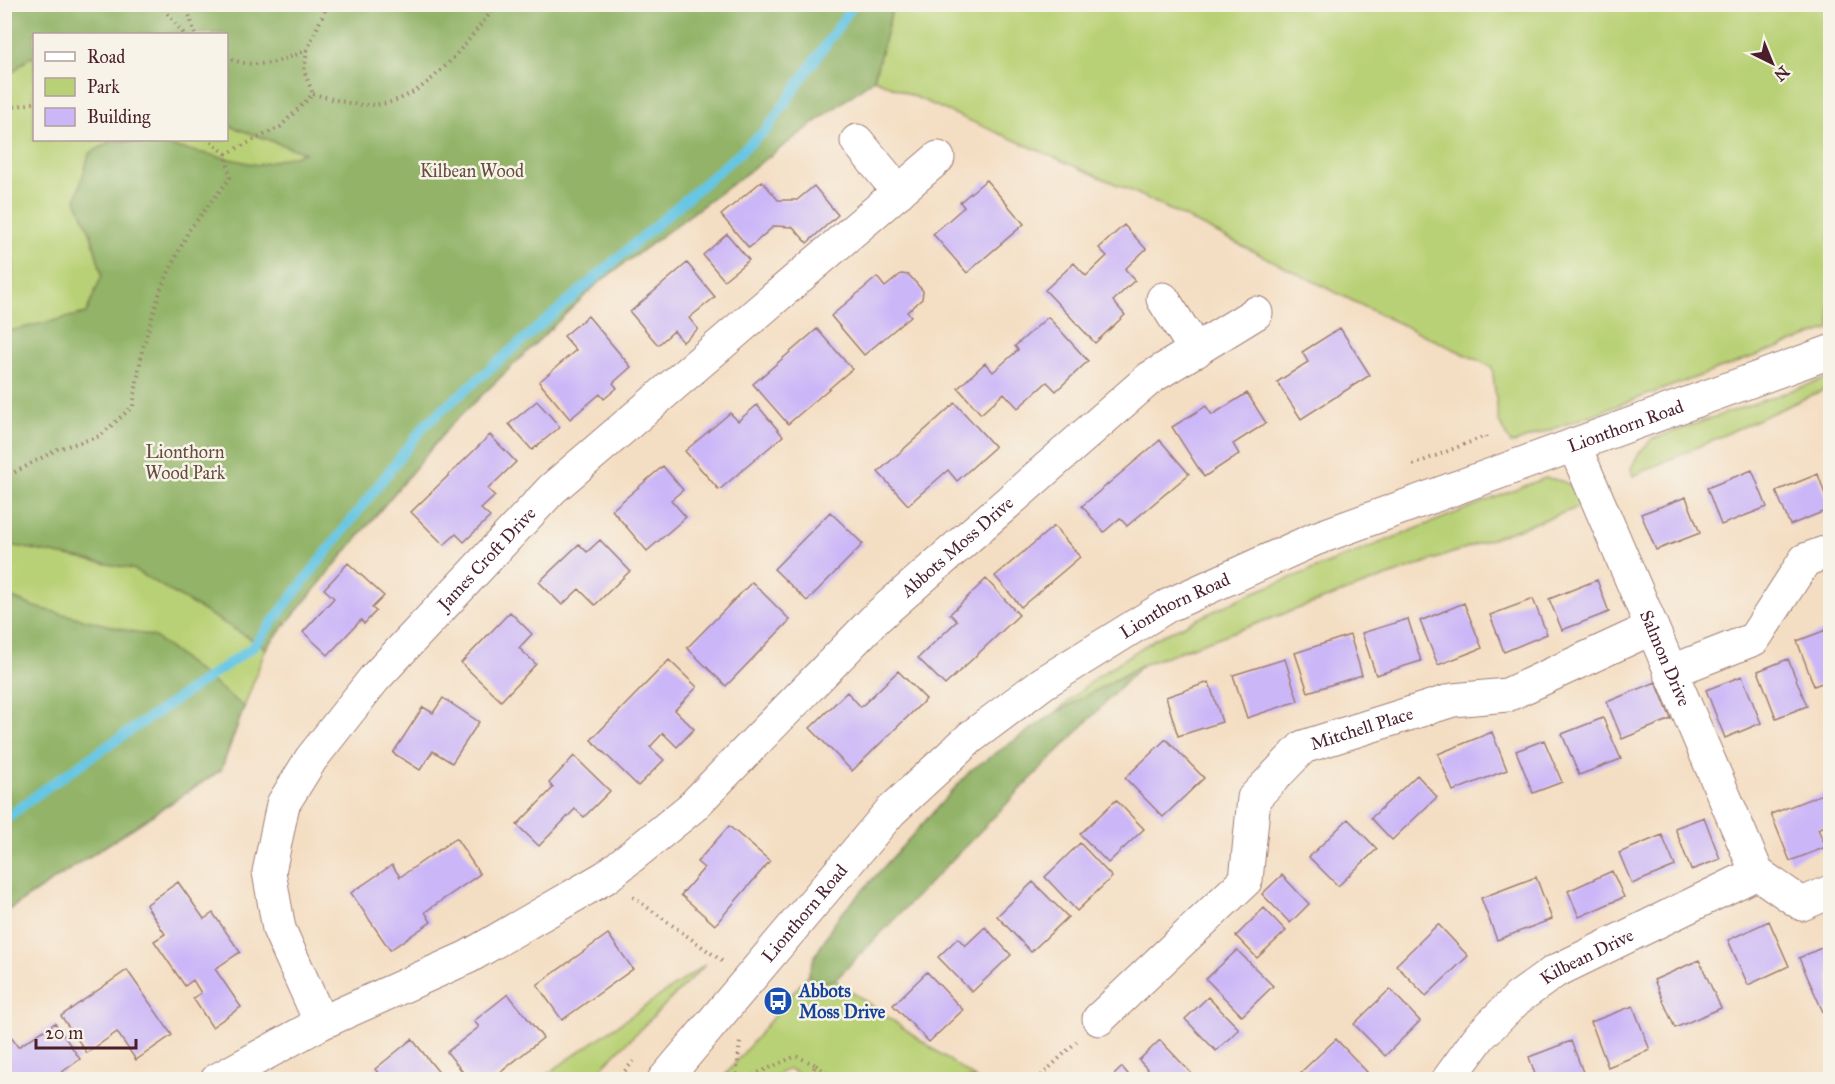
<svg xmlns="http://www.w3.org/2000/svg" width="1835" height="1084" viewBox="0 0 1835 1084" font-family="'IM FELL Great Primer',serif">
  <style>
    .green { fill: #b9d176; stroke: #827850; stroke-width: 1.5 }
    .forest { fill: #92b367; stroke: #6e6949; stroke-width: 1.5 }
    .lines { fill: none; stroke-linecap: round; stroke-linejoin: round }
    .stream { stroke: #66c6e4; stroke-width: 10 }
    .building { fill: #cbb6f8 }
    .minor-casing { stroke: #9f7e77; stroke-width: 35 }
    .tertiary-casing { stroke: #9f7e77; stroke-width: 35 }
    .path { stroke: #9f7e77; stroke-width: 4; stroke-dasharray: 1.5 4.5; stroke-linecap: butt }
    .minor { stroke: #fff; stroke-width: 33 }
    .tertiary { stroke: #fff; stroke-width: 33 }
    .labels { text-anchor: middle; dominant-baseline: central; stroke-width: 5; stroke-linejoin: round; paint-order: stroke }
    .park-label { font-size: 18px; fill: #664c3e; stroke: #f7f3e8 }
    .street-label { font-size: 18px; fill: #4a1f2b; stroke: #f7f3e8 }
    .transit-label { font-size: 18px; font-weight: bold; fill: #164399; stroke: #f7f3e8; text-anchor: start }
  </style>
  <rect width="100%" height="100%" fill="#f7f3e8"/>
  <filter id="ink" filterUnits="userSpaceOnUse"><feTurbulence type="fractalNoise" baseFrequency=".0167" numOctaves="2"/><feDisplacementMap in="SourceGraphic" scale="12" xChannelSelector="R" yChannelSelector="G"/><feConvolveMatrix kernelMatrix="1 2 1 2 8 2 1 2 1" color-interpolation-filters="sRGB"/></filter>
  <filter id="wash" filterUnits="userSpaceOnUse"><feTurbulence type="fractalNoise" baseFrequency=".008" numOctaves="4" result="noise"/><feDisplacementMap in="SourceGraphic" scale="24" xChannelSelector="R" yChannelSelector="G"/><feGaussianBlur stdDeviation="1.35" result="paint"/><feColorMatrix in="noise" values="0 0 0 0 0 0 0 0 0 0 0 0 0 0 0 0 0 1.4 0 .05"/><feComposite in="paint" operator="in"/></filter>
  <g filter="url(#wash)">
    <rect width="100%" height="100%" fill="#f4dec3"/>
    <path class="green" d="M 942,4 L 1830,5 L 1830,329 L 1511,444 L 1499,422 L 1492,367 L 1375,312 L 1134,192 L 874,79 L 893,6 L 929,13 Z
      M 30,57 L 34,58 L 34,140 L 226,140 L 227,125 L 306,153 L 449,427 L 266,648 L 221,770 L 5,912 L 4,79 Z
      M 1830,377 L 1830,387 L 1633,476 L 1631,468 L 1640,452 L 1652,439 Z
      M 1545,478 C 1565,480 1577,485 1585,505 L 1142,665 L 1055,713 L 1095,678 L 1155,639 L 1250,594 Z
      M 706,964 L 590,1079 L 540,1079 Z
      M 808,975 L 817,983 L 835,980 L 976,1079 L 808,1079 L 789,1069 L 767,1079 L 721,1080 Z"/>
    <path class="forest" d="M 5,4 L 942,4 L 942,5 L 929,13 L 893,6 L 874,79 L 598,283 L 449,427 L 266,648 L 133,569 L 15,546 L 5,547 L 5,332 L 86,313 L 102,275 L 91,234 L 76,200 L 89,154 L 113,140 L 160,144 L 258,165 L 305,153 L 227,125 L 226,34 L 34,34 L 34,58 L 30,57 L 5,79 Z
      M 4,239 L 13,260 L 11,291 L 5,296 Z
      M 5,595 L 35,607 L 155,637 L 244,707 L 221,770 L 5,912 Z
      M 1142,665 L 835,980 L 817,983 L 808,975 L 814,958 L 836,920 L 971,770 L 1055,713 Z"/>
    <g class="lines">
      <path class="stream" d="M 4,820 L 46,788 L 253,647 L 425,425 L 767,129 L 854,4"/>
    </g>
    <g id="blocks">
      <path class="building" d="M 986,180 L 1024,224 L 967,273 L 933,234 L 964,207 L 960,202 Z
        M 762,181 L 778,200 L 797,200 L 814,186 L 838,215 L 807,243 L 793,227 L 774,226 L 749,248 L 721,215 Z
        M 1124,225 L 1146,249 L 1125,269 L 1135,280 L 1113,301 L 1125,315 L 1095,343 L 1045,290 L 1074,263 L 1086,276 L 1107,256 L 1099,248 Z
        M 727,234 L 749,260 L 724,280 L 703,255 Z
        M 687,263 L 715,297 L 689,318 L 698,329 L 683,342 L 674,331 L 658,345 L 630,312 Z
        M 901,274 L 909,275 L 923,291 L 922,299 L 907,312 L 911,316 L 864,355 L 831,316 L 877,277 L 885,287 Z
        M 588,316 L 631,367 L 613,383 L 617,388 L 604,399 L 600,394 L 570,419 L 539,382 L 576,350 L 564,336 Z
        M 1048,317 L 1088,361 L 1056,391 L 1047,382 L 1018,408 L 1004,393 L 981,414 L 958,388 L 985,363 L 993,372 L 1018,350 L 1015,346 Z
        M 1340,328 L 1370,375 L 1301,419 L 1277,382 L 1308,362 L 1302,352 Z
        M 817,329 L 852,369 L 788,424 L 753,384 Z
        M 1247,393 L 1266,423 L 1233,444 L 1239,454 L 1204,477 L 1172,427 L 1206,406 L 1212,415 Z
        M 537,401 L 560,427 L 532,450 L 509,424 Z
        M 955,403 L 995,447 L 957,481 L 948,470 L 908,505 L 878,472 Z
        M 757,405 L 783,436 L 719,490 L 685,451 L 730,413 L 738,421 Z
        M 490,435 L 516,462 L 488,489 L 495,496 L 481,509 L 490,517 L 464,542 L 456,534 L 444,545 L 411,512 Z
        M 1160,440 L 1189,474 L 1127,526 L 1120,518 L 1104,532 L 1082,506 Z
        M 663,466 L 683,490 L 671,500 L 686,517 L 647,551 L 612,510 Z
        M 1752,470 L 1767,507 L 1721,525 L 1707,488 Z
        M 1818,474 L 1830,509 L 1790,525 L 1776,491 Z
        M 1686,497 L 1700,533 L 1656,550 L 1641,514 Z
        M 830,512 L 863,544 L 807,601 L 774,569 Z
        M 1054,526 L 1080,557 L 1021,607 L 995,576 Z
        M 600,540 L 630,571 L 595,605 L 579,589 L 562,605 L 539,582 L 579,544 L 587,552 Z
        M 348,563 L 384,596 L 372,608 L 376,611 L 364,624 L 361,620 L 328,655 L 303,632 L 334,598 L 324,589 Z
        M 986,579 L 1019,615 L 945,685 L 918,658 L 957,621 L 950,614 Z
        M 1597,580 L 1609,612 L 1562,630 L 1549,599 Z
        M 752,582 L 790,620 L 726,686 L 687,648 Z
        M 1533,599 L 1547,634 L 1504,652 L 1490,615 Z
        M 1464,603 L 1482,648 L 1438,665 L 1420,621 Z
        M 510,612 L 532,634 L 519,648 L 536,664 L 501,701 L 461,663 Z
        M 1408,619 L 1421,661 L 1376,675 L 1362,633 Z
        M 1826,630 L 1830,640 L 1830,680 L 1814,686 L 1797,641 Z
        M 1350,635 L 1362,675 L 1308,692 L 1295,653 Z
        M 1285,659 L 1298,701 L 1247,718 L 1233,675 Z
        M 1788,659 L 1807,706 L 1776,718 L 1758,671 Z
        M 669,660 L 697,687 L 675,710 L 694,729 L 677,747 L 663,733 L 650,747 L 664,760 L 638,786 L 591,740 Z
        M 898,671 L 926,699 L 852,771 L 810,728 L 847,692 L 861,707 Z
        M 1742,676 L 1761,723 L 1725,738 L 1706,690 Z
        M 1209,682 L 1222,722 L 1178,736 L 1166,697 Z
        M 1656,682 L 1671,719 L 1622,739 L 1607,702 Z
        M 443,698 L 479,722 L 452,763 L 433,751 L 420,770 L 393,753 L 423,707 L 433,713 Z
        M 1603,718 L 1621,759 L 1579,775 L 1562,734 Z
        M 1492,732 L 1507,770 L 1453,791 L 1438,754 Z
        M 1166,739 L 1204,778 L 1163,817 L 1125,778 Z
        M 1544,740 L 1562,782 L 1533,793 L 1516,751 Z
        M 574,756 L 610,791 L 584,817 L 575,809 L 539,846 L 517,825 L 553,788 L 549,783 Z
        M 1417,775 L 1437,797 L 1392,840 L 1371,818 Z
        M 1830,791 L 1830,824 L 1818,829 L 1826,847 L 1790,861 L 1771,814 Z
        M 1116,800 L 1144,829 L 1108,863 L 1080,834 Z
        M 1704,817 L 1720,859 L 1691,870 L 1675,828 Z
        M 1348,819 L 1377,849 L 1338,886 L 1309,857 Z
        M 729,826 L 770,861 L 715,925 L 681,895 L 704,868 L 697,862 Z
        M 1662,835 L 1675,866 L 1632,884 L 1619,853 Z
        M 456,838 L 480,874 L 425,912 L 431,922 L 390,950 L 351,893 L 392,865 L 400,877 Z
        M 1080,843 L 1112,877 L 1077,911 L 1045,877 Z
        M 1612,871 L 1624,897 L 1579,917 L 1568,891 Z
        M 1282,875 L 1309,904 L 1290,923 L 1262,894 Z
        M 1536,877 L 1552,919 L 1497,940 L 1481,898 Z
        M 178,882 L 204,919 L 213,913 L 240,952 L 215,969 L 241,1007 L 212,1027 L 193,998 L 201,993 L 193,980 L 185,986 L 154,941 L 165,934 L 146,905 Z
        M 1033,882 L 1068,917 L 1031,952 L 997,916 Z
        M 1264,908 L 1286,931 L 1257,958 L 1236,936 Z
        M 1769,921 L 1789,966 L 1748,985 L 1728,940 Z
        M 1438,924 L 1468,956 L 1426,996 L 1396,965 Z
        M 985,927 L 1011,955 L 972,992 L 938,957 L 958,938 L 965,946 Z
        M 608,934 L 633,969 L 562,1020 L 537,985 Z
        M 1830,944 L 1830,1009 L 1823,1012 L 1799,958 Z
        M 1237,950 L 1273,986 L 1242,1016 L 1206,979 Z
        M 1699,960 L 1721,1008 L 1675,1028 L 1654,980 Z
        M 127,970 L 172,1035 L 136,1060 L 117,1032 L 87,1053 L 61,1016 Z
        M 927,972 L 963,1010 L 929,1042 L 893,1005 Z
        M 1390,989 L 1420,1021 L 1385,1056 L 1354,1024 Z
        M 508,994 L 543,1038 L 491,1080 L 469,1080 L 447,1052 L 479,1027 L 474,1021 Z
        M 1208,997 L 1239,1029 L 1216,1051 L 1185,1019 Z
        M 1633,1006 L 1650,1050 L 1608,1067 L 1591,1022 Z
        M 55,1023 L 80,1059 L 51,1080 L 4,1080 L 4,1041 L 11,1037 L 18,1047 Z
        M 412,1039 L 445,1080 L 384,1080 L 375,1069 Z
        M 1336,1039 L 1367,1072 L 1359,1080 L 1309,1080 L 1301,1072 Z
        M 1160,1040 L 1191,1073 L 1184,1080 L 1157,1080 L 1139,1060 Z
        M 1571,1041 L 1586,1080 L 1537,1080 L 1529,1057 Z
        M 1122,1067 L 1133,1080 L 1109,1080 Z"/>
    </g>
  </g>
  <g filter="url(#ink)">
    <use href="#blocks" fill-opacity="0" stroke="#9f7e77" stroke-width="1.5"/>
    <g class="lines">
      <g class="minor-casing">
        <g id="minor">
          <path d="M 857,141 L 899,192"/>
          <path d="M 1163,299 L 1196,351"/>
          <path id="s1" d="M 1574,445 L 1757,873"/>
          <path d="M 1670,672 L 1754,639 L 1805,560 L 1830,551"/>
          <path d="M 1757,873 L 1802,904 L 1830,892"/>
          <path id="s2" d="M 1099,1019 L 1246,880 L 1254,798 L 1303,747 L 1453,700 L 1507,695 L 1652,628"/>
          <path id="s3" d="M 321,1023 L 279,929 L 269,872 L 283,804 L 311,759 L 374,679 L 552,489 L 938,158"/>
          <path id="s4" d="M 217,1080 L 321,1023 L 468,957 L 606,877 L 691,808 L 877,617 L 1150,378 L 1256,313"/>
          <path id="s5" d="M 1448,1080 L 1480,1036 L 1518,998 L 1554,972 L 1757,873"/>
        </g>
      </g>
      <g class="tertiary-casing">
        <g id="tertiary">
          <path id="s6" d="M 664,1080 L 890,812 L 971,737 L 1043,683 L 1167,606 L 1315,539 L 1830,352"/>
        </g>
      </g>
      <path class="path" d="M 160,4 L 184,34
        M 186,4 L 195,34
        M 307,50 L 304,71 L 313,94
        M 226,57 C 256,71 280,62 307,50 L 328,4
        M 313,94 C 331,98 349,105 367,105 C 426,106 463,44 498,4
        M 4,112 L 12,107 L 34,103
        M 226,154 L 280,127 L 313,94
        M 1413,465 L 1485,436 L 1487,441
        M 4,478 L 58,449 L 100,436 L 133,406 L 142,351 L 161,288 L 189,230 L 230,178 L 226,154 L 209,140
        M 633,897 L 722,961
        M 816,1065 L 836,1080
        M 617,1080 L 636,1058
        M 736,1080 L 740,1042
        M 742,1080 L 796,1056 L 816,1065 L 807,1080
        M 1037,1080 L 1077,1041"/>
      <use href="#minor" class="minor"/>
      <use href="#tertiary" class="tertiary"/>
    </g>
  </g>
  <defs>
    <g id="bus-disc" transform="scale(1.5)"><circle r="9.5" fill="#1a4fb4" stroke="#f7f3e8"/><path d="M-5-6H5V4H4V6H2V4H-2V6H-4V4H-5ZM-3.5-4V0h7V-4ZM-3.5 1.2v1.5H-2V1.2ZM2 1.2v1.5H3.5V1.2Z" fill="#fff"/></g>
  </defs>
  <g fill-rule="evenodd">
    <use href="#bus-disc" x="778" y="1001"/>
  </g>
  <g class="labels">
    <g class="park-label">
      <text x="472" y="171">Kilbean Wood</text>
      <text x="185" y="452">Lionthorn<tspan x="185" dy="21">Wood Park</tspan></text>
    </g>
    <g class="street-label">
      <text stroke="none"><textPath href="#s6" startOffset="1190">Lionthorn Road</textPath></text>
      <text stroke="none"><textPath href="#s4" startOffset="922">Abbots Moss Drive</textPath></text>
      <text stroke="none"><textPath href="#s3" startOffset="550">James Croft Drive</textPath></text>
      <text stroke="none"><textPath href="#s6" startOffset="704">Lionthorn Road</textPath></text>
      <text stroke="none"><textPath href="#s1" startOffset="232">Salmon Drive</textPath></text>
      <text stroke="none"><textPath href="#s2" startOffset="417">Mitchell Place</textPath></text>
      <text stroke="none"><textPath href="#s6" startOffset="218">Lionthorn Road</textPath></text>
      <text stroke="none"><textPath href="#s5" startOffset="189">Kilbean Drive</textPath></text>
    </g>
    <g class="transit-label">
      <text x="799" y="991">Abbots<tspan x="799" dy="21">Moss Drive</tspan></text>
    </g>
  </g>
  <rect width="1835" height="1084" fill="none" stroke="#f7f3e8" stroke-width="24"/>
  <rect x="33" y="33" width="195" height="108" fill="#f7f3e8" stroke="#b29e9c" stroke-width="1.5"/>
  <rect x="45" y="52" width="30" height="9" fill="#ffffff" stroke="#b29e9c" stroke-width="1.5"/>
  <text x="87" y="63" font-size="18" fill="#4a1f2b">Road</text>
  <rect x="45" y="78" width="30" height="18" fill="#b9d176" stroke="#b29e9c" stroke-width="1.5"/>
  <text x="87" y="93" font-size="18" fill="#4a1f2b">Park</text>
  <rect x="45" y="108" width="30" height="18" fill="#cbb6f8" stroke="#b29e9c" stroke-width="1.5"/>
  <text x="87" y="123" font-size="18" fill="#4a1f2b">Building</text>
  <g transform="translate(1772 63) rotate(137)" stroke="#f7f3e8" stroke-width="4.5" paint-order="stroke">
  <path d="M0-4.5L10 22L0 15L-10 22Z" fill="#4a1f2b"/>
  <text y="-9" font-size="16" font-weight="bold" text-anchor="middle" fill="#4a1f2b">N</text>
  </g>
  <path d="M36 1039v9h100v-9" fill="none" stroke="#4a1f2b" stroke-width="3"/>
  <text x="45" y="1039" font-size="18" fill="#4a1f2b" stroke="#f7f3e8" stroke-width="4.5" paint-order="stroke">20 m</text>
</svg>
